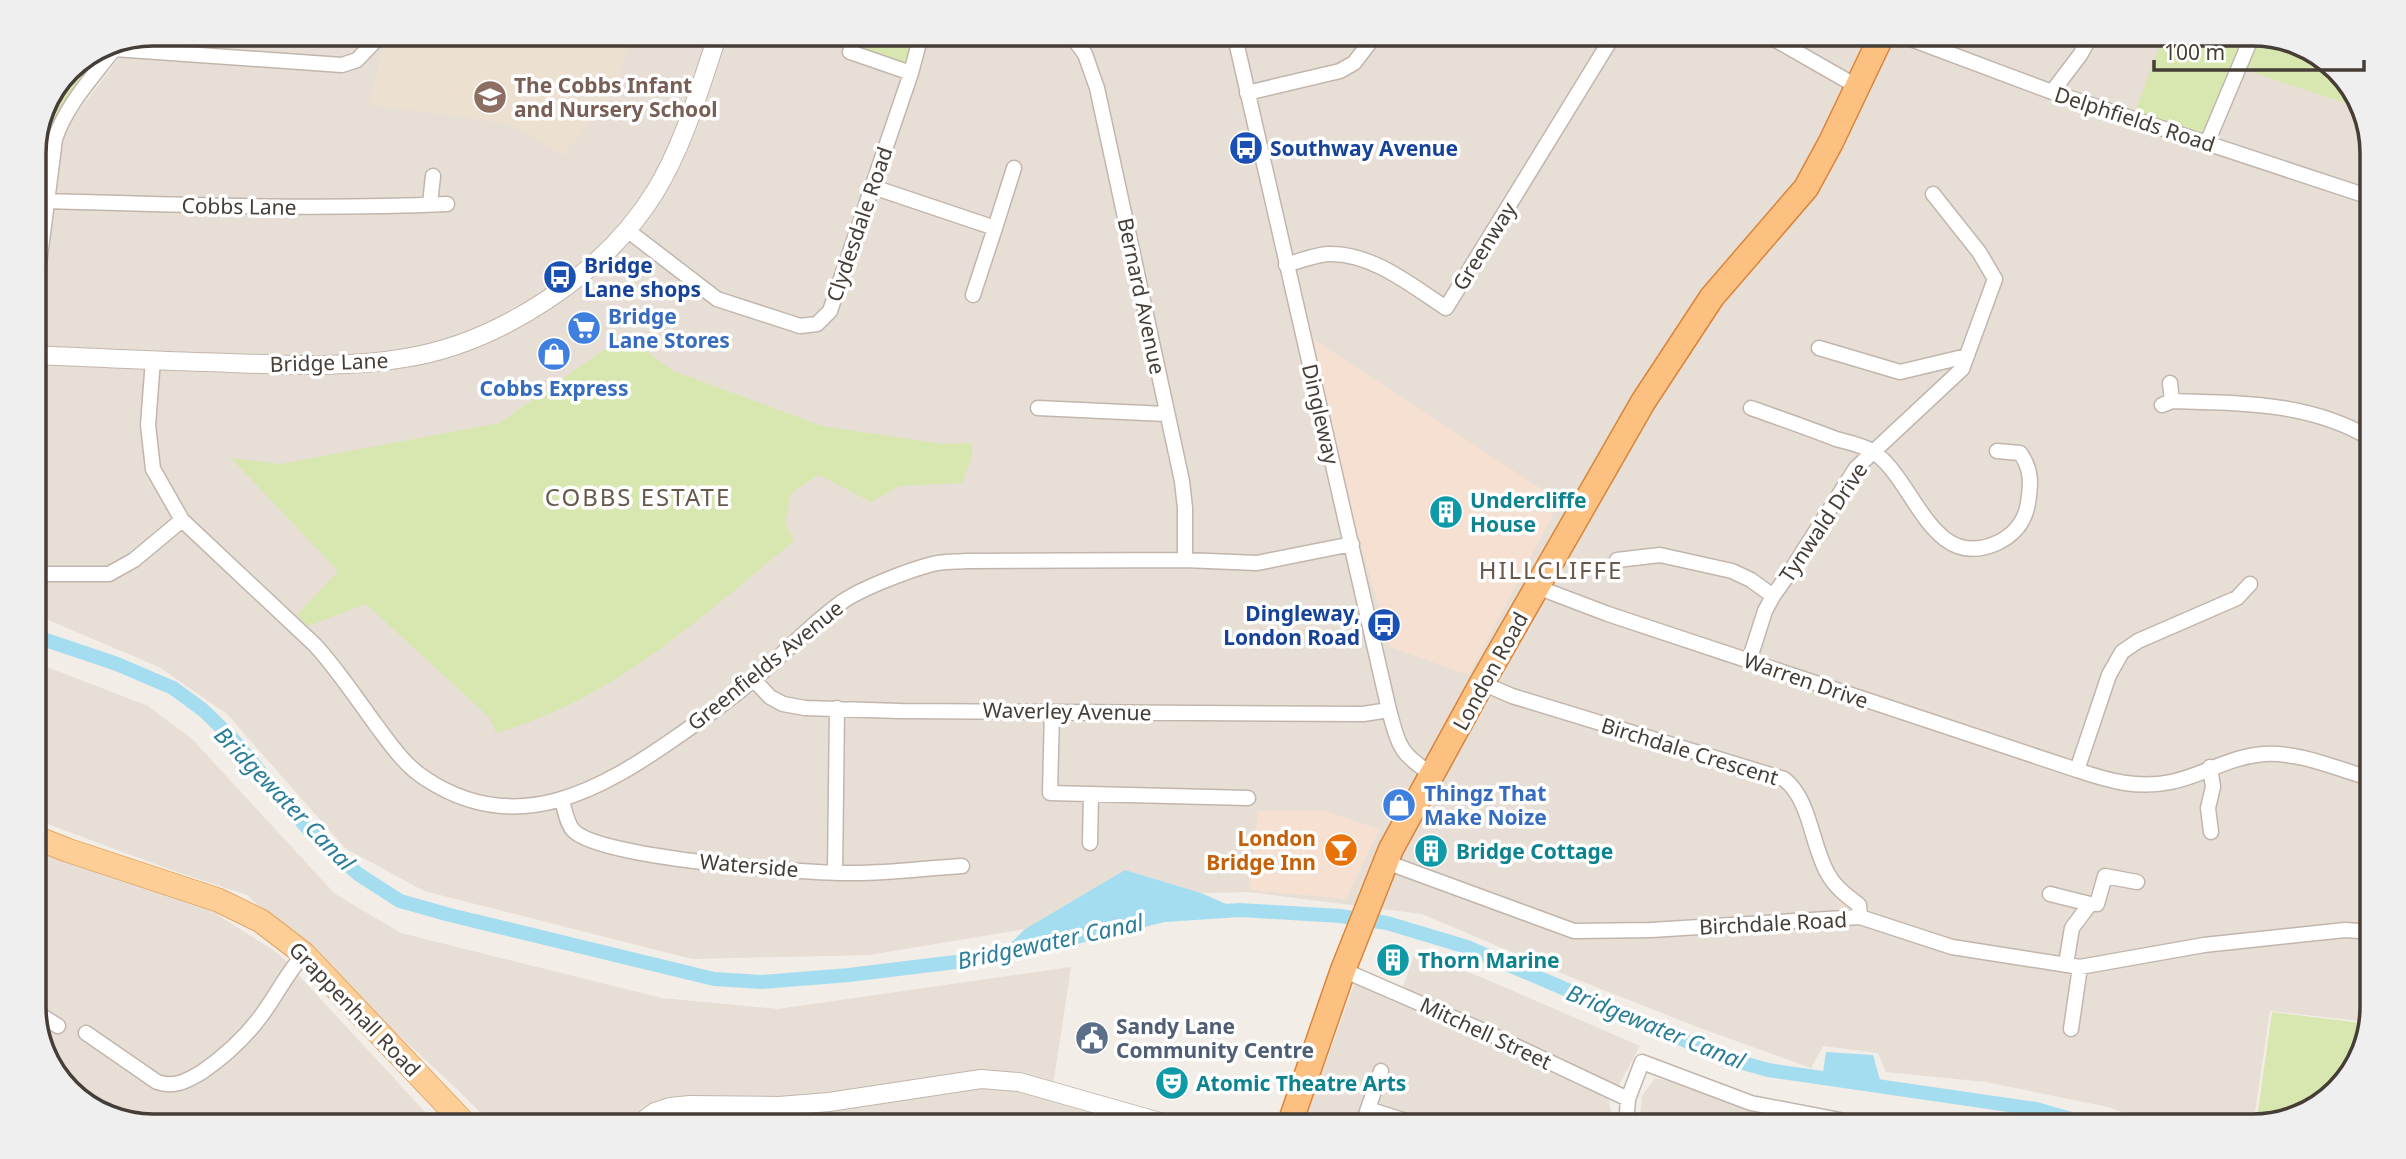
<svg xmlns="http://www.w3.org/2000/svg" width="2406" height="1159" viewBox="0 0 2406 1159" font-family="'Noto Sans',sans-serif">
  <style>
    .residential { fill: #e7ded5 }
    .commercial { fill: #f5e0d2 }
    .education { fill: #ece0d1 }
    .green { fill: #d8e7b0 }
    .water { fill: #a4ddef }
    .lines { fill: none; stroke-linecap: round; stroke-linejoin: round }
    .canal { stroke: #a4ddef; stroke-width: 14 }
    .minor-casing { stroke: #c2b6ac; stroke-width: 17 }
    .tertiary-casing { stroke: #c2b6ac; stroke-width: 20 }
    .primary-casing { stroke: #e2a766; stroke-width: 25 }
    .trunk-casing { stroke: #db8439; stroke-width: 27 }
    .minor { stroke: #fff; stroke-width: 14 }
    .tertiary { stroke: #fff; stroke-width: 18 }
    .primary { stroke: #fdce96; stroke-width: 23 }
    .trunk { stroke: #fcc080; stroke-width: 24 }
    .labels { text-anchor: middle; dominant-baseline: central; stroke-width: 7; stroke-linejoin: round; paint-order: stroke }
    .education-label { font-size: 21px; font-weight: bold; fill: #785e54; stroke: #fff; text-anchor: start }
    .street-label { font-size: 21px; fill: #463d36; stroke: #fff }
    .transit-label { font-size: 21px; font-weight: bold; fill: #164399; stroke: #fff; text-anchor: start }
    .shop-label { font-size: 21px; font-weight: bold; fill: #366cbe; stroke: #fff; text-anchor: start }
    .culture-label { font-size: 21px; font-weight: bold; fill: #0d838f; stroke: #fff; text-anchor: start }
    .food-label { font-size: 21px; font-weight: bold; fill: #c56008; stroke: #fff; text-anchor: end }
    .service-label { font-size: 21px; font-weight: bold; fill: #4e5e75; stroke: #fff; text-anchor: start }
    .water-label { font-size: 23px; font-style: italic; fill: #2b7e99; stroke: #fff }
    .quarter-label { font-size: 24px; letter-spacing: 2px; fill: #69594d; stroke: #fff }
    .rim { fill: none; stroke: #463d36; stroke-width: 3.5 }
  </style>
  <rect width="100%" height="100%" fill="#f3ede7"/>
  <path class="residential" d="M 2254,33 L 2306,45 L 2352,86 L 2373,145 L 2373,1007 L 2369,1022 L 2270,1011 L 2253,1126 L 2160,1126 L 2108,1107 L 1986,1082 L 1886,1072 L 1878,1053 L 1823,1046 L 1811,1068 L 1700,1028 L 1568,976 L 1422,914 L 1249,892 L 1201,893 L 1125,870 L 1025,929 L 869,955 L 692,959 L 424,891 L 345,848 L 227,714 L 159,667 L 34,614 L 33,308 L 37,304 L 50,253 L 55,141 L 117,61 L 123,42 Z
    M 34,662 L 148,706 L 192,739 L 335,894 L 401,933 L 662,998 L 778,1009 L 1071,967 L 1051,1099 L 1154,1126 L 494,1126 L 456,1088 L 247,895 L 177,872 L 34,819 Z
    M 34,850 L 199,903 L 279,954 L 438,1126 L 152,1126 L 100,1114 L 54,1073 L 34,1015 Z
    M 1415,953 L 1481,977 L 1640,1046 L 1618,1087 L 1403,987 Z
    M 1356,979 L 1608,1097 L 1614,1126 L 1303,1126 Z
    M 1655,1078 L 1867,1126 L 1639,1126 L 1642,1096 Z"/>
  <path class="commercial" d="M 1310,337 L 1560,501 L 1469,675 L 1390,647 L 1328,428 Z
    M 1258,811 L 1326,811 L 1380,829 L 1346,899 L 1249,890 Z"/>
  <path class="education" d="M 630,40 L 611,95 L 563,156 L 510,124 L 372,105 L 370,99 L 385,41 Z"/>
  <path class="green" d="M 2254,33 L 2306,45 L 2352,86 L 2360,108 L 2239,68 L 2207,143 L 2135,112 L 2164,34 Z
    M 862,39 L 911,39 L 907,62 L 903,64 L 867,51 L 863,47 Z
    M 107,42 L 116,42 L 60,124 L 33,318 L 33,145 L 68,68 Z
    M 625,335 L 673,371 L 822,426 L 942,444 L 972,443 L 972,456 L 962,483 L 900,486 L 871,502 L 819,475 L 791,493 L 785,523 L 794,541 C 703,615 612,701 496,733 L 489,717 L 366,604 L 308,626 L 297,615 L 338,571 L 231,458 L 280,464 L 500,423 Z
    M 2272,1012 L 2369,1024 L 2361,1059 L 2320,1106 L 2256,1125 Z"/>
  <path class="water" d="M 1125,870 L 1201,893 L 1240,910 L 1164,915 L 997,957 L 1025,929 Z
    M 1826,1052 L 1873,1055 L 1882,1087 L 1822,1079 Z"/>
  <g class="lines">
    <path class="canal" d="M 34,636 L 117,664 L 173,688 L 203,710 L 231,737 L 308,829 L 358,874 L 400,901 L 450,915 L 714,979 L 762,982 L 849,975 L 997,957 L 1164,915 L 1240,910 L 1340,916 L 1387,923 L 1467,947 L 1726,1058 L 1768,1070 L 2036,1109 L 2096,1126"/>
    <g class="minor-casing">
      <path id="minor" d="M 1767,35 L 1858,87
        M 1900,35 L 2052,92 L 2373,198
        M 1235,37 L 1389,710 C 1399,747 1400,754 1433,775
        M 1073,38 L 1085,54 L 1097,88 L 1182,481 L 1185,508 L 1185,560
        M 854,39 L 850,52 L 911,73
        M 114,49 L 342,65 L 357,60 L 375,41
        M 2052,92 L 2080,55 L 2092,34
        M 1247,93 L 1340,71 L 1354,63 L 1374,37
        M 2207,143 L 2253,34
        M 873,187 L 995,228 L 973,295
        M 48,201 C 181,205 314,210 447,204
        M 430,204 L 433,176
        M 995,228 L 1014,168
        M 627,230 L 717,299 L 800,326 L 817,324 L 830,311 L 911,73 L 920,39
        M 1286,265 C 1299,261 1315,255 1328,254 C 1371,252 1412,286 1446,308 L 1613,36
        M 33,312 L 55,139 C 66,105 93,77 114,49 L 116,42
        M 1819,348 L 1900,372 L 1967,356
        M 153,360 L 148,425 L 153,469 L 182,520 L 315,645 C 338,670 356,698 376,725 C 391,745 405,766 426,779 C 517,839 601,790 678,736 C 704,718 730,700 754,679 C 783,655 811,624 842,602 C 860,589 907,571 929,565 C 940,561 954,562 966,561 L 1185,560 L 1257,563 L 1352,544
        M 2172,401 C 2241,403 2312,402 2373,440
        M 2162,405 L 2172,401 L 2170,383
        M 1038,408 L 1166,414
        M 1751,408 C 1779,418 1808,428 1836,439 C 1847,442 1862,445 1872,451 C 1915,478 1930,573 1997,543 C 2014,535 2025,522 2028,503 C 2031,484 2032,469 2020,453 L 1997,451
        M 1617,560 L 1660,555 L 1732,571 L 1751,580 L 1773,596
        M 44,574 L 109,574 L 134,560 L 182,520
        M 2250,584 L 2237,598 L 2138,641 L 2122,652 L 2109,675 L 2077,770 C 2109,781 2138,789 2171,782 C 2204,775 2228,757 2264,754 C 2302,752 2336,769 2373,779
        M 1537,587 L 1608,614 L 2077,770
        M 1749,661 L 1765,611 L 1773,596 L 1790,572 L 1856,468 L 1962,369 L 1995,279 L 1979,252 L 1933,194
        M 754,680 L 770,697 L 783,704 L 805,708 L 900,711 L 1363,714 L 1389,710
        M 1482,683 L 1512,696 L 1784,779 C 1811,800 1811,845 1828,874 C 1835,887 1847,896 1859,905 L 1860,917
        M 1052,712 L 1050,793 L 1248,798
        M 2210,767 L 2213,787 L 2208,808 L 2211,832
        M 562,801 C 565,810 567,824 573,830 C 598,859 811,874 856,873 C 891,873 927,868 962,866
        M 1090,843 L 1091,795
        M 1386,862 L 1574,931 L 1651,930 L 1860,917 L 1952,947 L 2080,967 L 2204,945 L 2345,930 L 2373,932
        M 835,872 L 837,708
        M 2050,894 L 2090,904
        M 2066,964 L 2072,928 L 2090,904 L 2097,904 L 2105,876 L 2137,882
        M 1343,970 L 1486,1032 L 1628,1099
        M 34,1011 L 58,1026
        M 2071,1029 L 2080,967
        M 86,1033 L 157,1082 C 174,1088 187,1081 202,1072 C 225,1056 244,1039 261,1016 C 276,996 287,973 304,954
        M 729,1106 L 731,1119 L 738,1126
        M 1368,1109 L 1422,1126
        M 1097,1126 L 1104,1105
        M 1362,1126 L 1381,1071
        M 1626,1126 L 1628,1099 L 1642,1062 L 1751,1103 L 1871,1126"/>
    </g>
    <g class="tertiary-casing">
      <path id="tertiary" d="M 33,355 C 99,358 164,361 230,363 C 289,365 347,368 405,358 C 500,343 604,274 655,192 C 683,146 699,91 716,40
        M 636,1126 L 655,1112 L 670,1107 L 690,1105 L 779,1106 L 829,1102 L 981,1079 L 1019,1082 L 1174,1126"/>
    </g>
    <g class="primary-casing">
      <path id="primary" d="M 34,837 L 67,850 L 218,900 L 261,921 L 304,954 L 467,1126"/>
    </g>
    <g class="trunk-casing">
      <path id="trunk" d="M 1289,1126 L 1343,970 L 1391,849 L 1482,683 L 1643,402 L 1712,297 L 1806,188 L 1831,142 L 1882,35"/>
    </g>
    <use href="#minor" class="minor"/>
    <use href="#tertiary" class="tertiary"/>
    <use href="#primary" class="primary"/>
    <use href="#trunk" class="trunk"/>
  </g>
  <defs>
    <g id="school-disc" transform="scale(1.75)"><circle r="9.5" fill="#8d6e63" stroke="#fff"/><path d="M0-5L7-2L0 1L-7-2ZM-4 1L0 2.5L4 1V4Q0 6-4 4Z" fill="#fff"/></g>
    <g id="bus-disc" transform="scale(1.75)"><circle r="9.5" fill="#1a4fb4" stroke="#fff"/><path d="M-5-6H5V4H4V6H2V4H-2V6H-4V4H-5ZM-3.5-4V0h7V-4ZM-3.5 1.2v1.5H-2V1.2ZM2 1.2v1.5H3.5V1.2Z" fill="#fff"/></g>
    <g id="supermarket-disc" transform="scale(1.75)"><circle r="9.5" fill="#3f7fe0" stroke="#fff"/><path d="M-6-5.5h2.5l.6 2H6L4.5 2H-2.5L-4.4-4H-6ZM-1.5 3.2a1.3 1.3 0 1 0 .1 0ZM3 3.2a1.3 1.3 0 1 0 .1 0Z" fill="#fff"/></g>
    <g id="shop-disc" transform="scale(1.75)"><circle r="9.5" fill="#3f7fe0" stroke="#fff"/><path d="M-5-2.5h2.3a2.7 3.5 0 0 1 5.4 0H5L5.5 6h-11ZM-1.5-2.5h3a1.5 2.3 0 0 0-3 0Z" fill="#fff"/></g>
    <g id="building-disc" transform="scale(1.75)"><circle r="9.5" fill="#0f9aa8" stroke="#fff"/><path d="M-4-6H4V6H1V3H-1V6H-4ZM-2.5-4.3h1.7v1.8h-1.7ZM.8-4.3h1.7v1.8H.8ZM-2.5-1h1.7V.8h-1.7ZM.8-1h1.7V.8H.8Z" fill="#fff"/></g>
    <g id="bar-disc" transform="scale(1.75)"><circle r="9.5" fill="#e8710a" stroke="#fff"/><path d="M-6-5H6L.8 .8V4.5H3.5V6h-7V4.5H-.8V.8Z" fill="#fff"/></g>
    <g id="civic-disc" transform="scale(1.75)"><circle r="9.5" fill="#5c6f8a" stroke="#fff"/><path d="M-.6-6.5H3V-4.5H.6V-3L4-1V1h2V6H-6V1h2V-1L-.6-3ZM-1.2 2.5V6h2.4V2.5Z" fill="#fff"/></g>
    <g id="theatre-disc" transform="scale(1.75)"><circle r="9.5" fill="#0f9aa8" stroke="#fff"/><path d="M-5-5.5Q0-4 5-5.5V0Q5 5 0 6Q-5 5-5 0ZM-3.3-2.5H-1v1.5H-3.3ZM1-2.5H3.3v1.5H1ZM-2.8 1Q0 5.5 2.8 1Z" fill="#fff"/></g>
  </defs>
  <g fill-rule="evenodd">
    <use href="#school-disc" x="490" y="97"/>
    <use href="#bus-disc" x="1246" y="148"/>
    <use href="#bus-disc" x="560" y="277"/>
    <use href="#supermarket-disc" x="584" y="328"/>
    <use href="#shop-disc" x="554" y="354"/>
    <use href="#building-disc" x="1446" y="512"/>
    <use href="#bus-disc" x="1384" y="625"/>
    <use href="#shop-disc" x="1399" y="805"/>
    <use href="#bar-disc" x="1341" y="850"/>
    <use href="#building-disc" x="1431" y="851"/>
    <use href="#building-disc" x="1393" y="960"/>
    <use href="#civic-disc" x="1092" y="1038"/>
    <use href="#theatre-disc" x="1172" y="1083"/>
  </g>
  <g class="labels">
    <g class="education-label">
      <text x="514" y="85">The Cobbs Infant<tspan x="514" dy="24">and Nursery School</tspan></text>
    </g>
    <g class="street-label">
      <text transform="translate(2135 119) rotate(18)">Delphfields Road</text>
      <text transform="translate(239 206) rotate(1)">Cobbs Lane</text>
      <text transform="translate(859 224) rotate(-71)">Clydesdale Road</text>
      <text transform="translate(1484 246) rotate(-58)">Greenway</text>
      <text transform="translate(1142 296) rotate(78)">Bernard Avenue</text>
      <text transform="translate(329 362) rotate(-2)">Bridge Lane</text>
      <text transform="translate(1321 414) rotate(77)">Dingleway</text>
      <text transform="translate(1823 522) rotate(-56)">Tynwald Drive</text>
      <text transform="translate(765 665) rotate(-39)">Greenfields Avenue</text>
      <text transform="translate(1490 671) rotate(-61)">London Road</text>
      <text transform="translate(1806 680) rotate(19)">Warren Drive</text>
      <text transform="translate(1067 711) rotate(1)">Waverley Avenue</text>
      <text transform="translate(1690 751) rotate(17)">Birchdale Crescent</text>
      <text transform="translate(749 865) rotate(5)">Waterside</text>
      <text transform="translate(1773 923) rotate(-3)">Birchdale Road</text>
      <text transform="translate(355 1009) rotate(46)">Grappenhall Road</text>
      <text transform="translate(1486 1033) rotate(25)">Mitchell Street</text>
    </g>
    <g class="transit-label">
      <text x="1270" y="148">Southway Avenue</text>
      <text x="584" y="265">Bridge<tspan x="584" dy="24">Lane shops</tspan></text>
      <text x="1360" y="613" text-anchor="end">Dingleway,<tspan x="1360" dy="24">London Road</tspan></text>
    </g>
    <g class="shop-label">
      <text x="608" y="316">Bridge<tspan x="608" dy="24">Lane Stores</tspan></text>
      <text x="554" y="388" text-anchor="middle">Cobbs Express</text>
      <text x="1424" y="793">Thingz That<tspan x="1424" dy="24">Make Noize</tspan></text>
    </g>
    <g class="culture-label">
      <text x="1470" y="500">Undercliffe<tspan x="1470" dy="24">House</tspan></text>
      <text x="1456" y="851">Bridge Cottage</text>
      <text x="1418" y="960">Thorn Marine</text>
      <text x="1196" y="1083">Atomic Theatre Arts</text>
    </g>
    <g class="food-label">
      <text x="1316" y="838">London<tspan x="1316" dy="24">Bridge Inn</tspan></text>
    </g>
    <g class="service-label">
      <text x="1116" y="1026">Sandy Lane<tspan x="1116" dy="24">Community Centre</tspan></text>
    </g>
    <g class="water-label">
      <text transform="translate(285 798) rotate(46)">Bridgewater Canal</text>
      <text transform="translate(1050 941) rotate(-12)">Bridgewater Canal</text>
      <text transform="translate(1656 1026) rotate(22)">Bridgewater Canal</text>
    </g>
    <g class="quarter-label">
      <text x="638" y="496">COBBS ESTATE</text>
      <text x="1551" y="569">HILLCLIFFE</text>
    </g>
  </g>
  <path d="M0 0H2406V1159H0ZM153 46H2253A107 107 0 0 1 2360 153V1007A107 107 0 0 1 2253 1114H153A107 107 0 0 1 46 1007V153A107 107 0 0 1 153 46Z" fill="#f0efef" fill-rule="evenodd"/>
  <path class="rim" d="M153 46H2253A107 107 0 0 1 2360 153V1007A107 107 0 0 1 2253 1114H153A107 107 0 0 1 46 1007V153A107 107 0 0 1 153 46Z"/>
  <path d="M2154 60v10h210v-10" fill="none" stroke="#463d36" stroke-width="3.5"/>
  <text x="2164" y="60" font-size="21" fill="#463d36" stroke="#ffffff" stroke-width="5" paint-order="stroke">100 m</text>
</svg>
